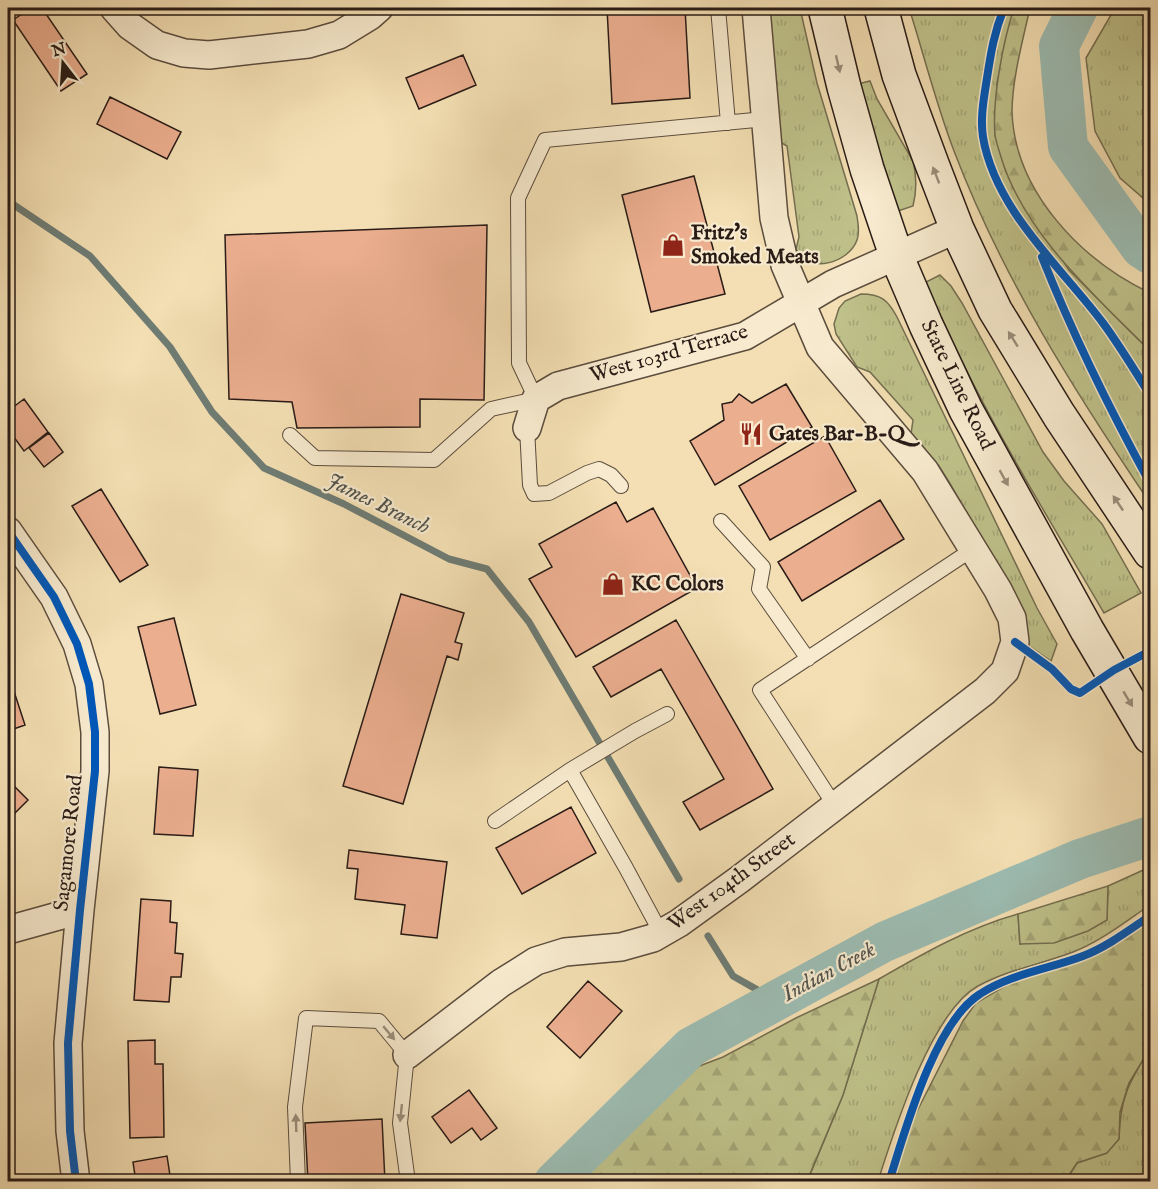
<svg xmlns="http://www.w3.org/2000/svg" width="1158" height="1189" viewBox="0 0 1158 1189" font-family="'IM FELL English',serif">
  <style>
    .grass { fill: url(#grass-tufts); stroke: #746e50; stroke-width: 1.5 }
    .forest { fill: url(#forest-firs); stroke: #746e50; stroke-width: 1.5 }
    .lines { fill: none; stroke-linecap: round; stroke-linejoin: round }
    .stream { stroke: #6e7c74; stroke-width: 7 }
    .river { stroke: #9cbcb2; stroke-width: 40 }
    .building { fill: #ebae8f; stroke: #281b16; stroke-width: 1.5 }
    .service-casing { stroke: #5b4c3d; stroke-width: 16 }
    .minor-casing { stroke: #5b4c3d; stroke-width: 30 }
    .secondary-casing { stroke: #281b16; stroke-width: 36 }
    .service { stroke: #f7eace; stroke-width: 14 }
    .minor { stroke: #f7eace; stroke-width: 27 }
    .secondary { stroke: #f7eace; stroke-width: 33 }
    .cycleway-casing { stroke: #f7eace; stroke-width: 11 }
    .cycleway { stroke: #0057b8; stroke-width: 8 }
    .oneway { fill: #9a8d7b }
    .labels { text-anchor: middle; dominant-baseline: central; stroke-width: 4.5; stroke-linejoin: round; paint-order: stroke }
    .poi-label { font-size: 21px; font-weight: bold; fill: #281b16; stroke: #f7eace; text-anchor: start }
    .street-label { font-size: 21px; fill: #281b16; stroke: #f7eace }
    .water-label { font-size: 22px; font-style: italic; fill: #51534d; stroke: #f7eace }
  </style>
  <defs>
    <pattern id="grass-tufts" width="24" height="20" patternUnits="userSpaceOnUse" patternTransform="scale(1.5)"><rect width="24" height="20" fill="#bfc18a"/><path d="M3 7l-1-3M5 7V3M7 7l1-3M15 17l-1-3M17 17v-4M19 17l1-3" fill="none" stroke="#a4a576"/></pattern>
    <pattern id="forest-firs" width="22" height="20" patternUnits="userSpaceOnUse" patternTransform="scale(1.5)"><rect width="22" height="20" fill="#bfc18a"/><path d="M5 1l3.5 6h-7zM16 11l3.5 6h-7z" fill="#a4a576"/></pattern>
  </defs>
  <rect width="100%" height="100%" fill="#f3dfb3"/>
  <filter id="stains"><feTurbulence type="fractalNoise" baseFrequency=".00333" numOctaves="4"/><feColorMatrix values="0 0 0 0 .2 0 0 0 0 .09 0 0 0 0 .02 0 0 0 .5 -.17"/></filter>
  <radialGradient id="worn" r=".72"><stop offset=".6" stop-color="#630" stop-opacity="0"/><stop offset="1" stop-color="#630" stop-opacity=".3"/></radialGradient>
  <path class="grass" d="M 765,8 L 800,8 L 817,83 L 857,216 C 858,224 860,232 857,240 C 849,263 808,275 796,249 L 799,237 L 787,146 L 780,142 Z
    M 909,8 L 1014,8 L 997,83 L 995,135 L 1006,172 L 1069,270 L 1144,345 L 1150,349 L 1150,503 C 1075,392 1002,277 954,151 C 936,104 924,55 909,8 Z
    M 1115,8 L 1150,8 L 1150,204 L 1120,178 L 1095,131 L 1086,58 Z
    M 870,81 L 877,99 L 913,161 C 917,177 917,190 913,206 L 898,211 L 858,84 Z
    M 940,275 L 951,286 L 962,303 L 1043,452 L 1064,481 L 1102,524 L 1141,593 L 1104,613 C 1041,505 974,399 926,282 Z
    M 861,294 C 881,294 888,300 897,317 L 1037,608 L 1057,644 L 1051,661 L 1026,644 L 1017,599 L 949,482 L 939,466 L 911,434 L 913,420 L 870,372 L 857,367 L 836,334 L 834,324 L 839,308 L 845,301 Z
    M 1150,867 L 1150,905 C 1125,922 1101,941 1073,952 C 1042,964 1007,970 978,986 C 931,1012 894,1131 878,1181 L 807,1182 L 843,1095 L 879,979 C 924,953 968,928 1018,914 L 1020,944 L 1107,920 L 1108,886 Z
    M 1150,1048 L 1150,1181 L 1065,1182 L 1077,1163 L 1106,1153 L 1119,1139 C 1120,1097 1129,1083 1150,1048 Z"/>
  <path class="forest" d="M 1014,8 L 1030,8 C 1023,39 1012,80 1012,112 C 1015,192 1081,260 1150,293 L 1150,349 L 1144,345 C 1091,292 1023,231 1001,157 C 999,150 996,142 995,135 C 992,99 1003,42 1014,8 Z
    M 1108,886 L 1107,920 L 1088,931 L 1054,943 L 1020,944 L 1018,914 Z
    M 1150,921 L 1150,1048 L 1129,1083 L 1120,1112 L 1119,1139 L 1107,1153 L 1077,1163 L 1065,1181 L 892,1181 L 910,1125 L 963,1021 L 976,1003 L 1010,983 L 1091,957 Z
    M 879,979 L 843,1095 L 807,1181 L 576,1181 L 617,1129 L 673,1076 L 723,1057 L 796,1018 Z"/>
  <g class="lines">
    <path class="stream" d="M 8,201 L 90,256 L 170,347 L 212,412 L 264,468 L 344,504 L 449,559 L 487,569 L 529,622 L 679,879
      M 708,936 L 733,976 L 777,1001"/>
    <path class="river" d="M 1078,8 L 1059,46 L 1068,147 L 1141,248 L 1150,254
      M 554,1182 L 691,1047 L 884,942 L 1080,859 L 1150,836"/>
  </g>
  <path class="building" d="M 31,8 L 42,8 L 87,74 L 61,91 L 13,20 Z
    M 607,8 L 685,8 L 690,98 L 612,104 Z
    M 463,55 L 476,85 L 419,109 L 406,78 Z
    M 110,97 L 181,132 L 167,159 L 97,124 Z
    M 694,176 L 725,294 L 651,312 L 622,195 Z
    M 487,225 L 484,400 L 420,399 L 420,427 L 297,428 L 292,402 L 229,399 L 225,235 Z
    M 786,384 L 812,427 L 715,485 L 690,441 L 724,420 L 722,404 L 732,402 L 739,394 L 752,403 Z
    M 24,399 L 48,432 L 24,451 L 8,429 L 8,411 Z
    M 49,433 L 63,452 L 44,467 L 29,448 Z
    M 825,436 L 856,491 L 770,540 L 739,486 Z
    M 101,489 L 148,565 L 120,582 L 72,506 Z
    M 880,500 L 904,539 L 802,601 L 778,562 Z
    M 616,502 L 627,522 L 653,508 L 697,588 L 576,657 L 529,579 L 552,567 L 539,544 Z
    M 401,594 L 464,613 L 455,642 L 462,644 L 458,660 L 447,656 L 403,804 L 343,786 Z
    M 174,618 L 196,705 L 160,714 L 138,627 Z
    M 676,620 L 773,789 L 700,830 L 683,802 L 724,779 L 661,669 L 611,697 L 593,667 Z
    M 8,673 L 25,725 L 8,731 Z
    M 159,767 L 198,770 L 193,836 L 154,834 Z
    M 8,780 L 28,800 L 8,820 Z
    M 571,807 L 596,853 L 522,894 L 496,848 Z
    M 349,850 L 447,862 L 437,938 L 401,934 L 405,905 L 355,899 L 358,869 L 347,868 Z
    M 141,899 L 171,901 L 170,922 L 177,923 L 175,953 L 183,954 L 181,977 L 171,977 L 169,1002 L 134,1000 Z
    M 588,981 L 622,1011 L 580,1058 L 547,1027 Z
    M 155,1040 L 155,1064 L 163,1064 L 164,1137 L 130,1138 L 128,1041 Z
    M 469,1090 L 497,1128 L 481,1140 L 472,1128 L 451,1143 L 432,1117 Z
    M 382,1119 L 385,1182 L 308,1182 L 305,1123 Z
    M 167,1156 L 171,1182 L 136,1182 L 133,1162 Z"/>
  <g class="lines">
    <g class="service-casing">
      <path id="service" d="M 718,8 L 728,123
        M 527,428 L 530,485 L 534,494 L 549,493 L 587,473 L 599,469 L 611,475 L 621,486
        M 290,435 L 315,458 L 434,460 L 491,409 L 536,399 L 519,363 L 518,198 L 545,140 L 765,119
        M 721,521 L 763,567 L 759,589 L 808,659
        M 570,770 L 635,731 L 667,714
        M 835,806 L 760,690 L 973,549
        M 495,821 L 570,770 L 626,868 L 661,933
        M 298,1182 L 295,1107 L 306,1018 L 379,1021 L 407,1055 L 400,1123 L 408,1182"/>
    </g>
    <g class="minor-casing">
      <path id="minor" d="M 114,8 L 130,26 L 157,45 L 184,53 L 209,55 L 308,44 L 339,35 L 370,16 L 379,8
        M 527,428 L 536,399 L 558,386 L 745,336 L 833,284 L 957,229
        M 8,531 L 54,597 L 77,644 L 89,684 L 95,732 L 95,771 L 80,910 L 68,1043 L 70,1131 L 76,1182
        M 8,930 L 80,910
        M 407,1055 L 501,983 L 536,961 L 565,952 L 621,947 L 653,938 L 679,923 L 740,879 L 985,691 L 1005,671 L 1015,642 L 1012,618 L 998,590 L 925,471 L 820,347 L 785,265 L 774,218 L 756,8"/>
    </g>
    <g class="secondary-casing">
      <path id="secondary" d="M 825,8 L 844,87 L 867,169 L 896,255 L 926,325 L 966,410 L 1087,630 L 1150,737
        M 881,8 L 899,75 L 932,164 L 957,229 L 995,310 L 1059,415 L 1150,552"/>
    </g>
    <use href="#service" class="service"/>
    <use href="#minor" class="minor"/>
    <use href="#secondary" class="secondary"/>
    <g class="cycleway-casing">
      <path id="cycleway" d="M 1004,8 C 994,33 991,52 987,78 C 984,97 980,118 983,137 C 995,210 1061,267 1103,323 C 1120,346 1135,371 1150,395
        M 1042,257 C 1073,335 1110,410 1150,483
        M 8,531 L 54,597 L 77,644 L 89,684 L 95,732 L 95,771 L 80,910 L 68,1043 L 70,1131 L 76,1182
        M 1015,642 L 1052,669 L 1071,689 L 1080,693 L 1114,670 L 1150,651
        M 889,1182 C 905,1131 934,1023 980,994 C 1010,974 1049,969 1083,956 C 1107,947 1129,930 1150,916"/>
    </g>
    <use href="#cycleway" class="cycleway"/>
  </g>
  <defs><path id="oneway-solid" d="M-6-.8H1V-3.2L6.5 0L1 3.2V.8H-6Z" transform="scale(1.5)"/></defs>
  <g class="oneway">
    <use href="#oneway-solid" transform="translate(838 64) rotate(77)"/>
    <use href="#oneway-solid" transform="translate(936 175) rotate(-111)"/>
    <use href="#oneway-solid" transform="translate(1013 339) rotate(-122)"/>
    <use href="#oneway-solid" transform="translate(1004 478) rotate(61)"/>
    <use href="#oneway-solid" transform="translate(1118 503) rotate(-124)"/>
    <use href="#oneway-solid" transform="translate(1128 699) rotate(59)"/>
    <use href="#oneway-solid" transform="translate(389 1033) rotate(50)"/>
    <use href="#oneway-solid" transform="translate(401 1113) rotate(96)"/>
    <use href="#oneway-solid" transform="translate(296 1123) rotate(-92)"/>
  </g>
  <defs>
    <g id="shop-bare" transform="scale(1.8)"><path d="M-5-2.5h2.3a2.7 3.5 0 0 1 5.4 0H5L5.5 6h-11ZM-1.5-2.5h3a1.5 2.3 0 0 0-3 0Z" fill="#8f2418" stroke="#f7eace" stroke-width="2.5" paint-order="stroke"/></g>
    <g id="restaurant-bare" transform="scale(1.8)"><path d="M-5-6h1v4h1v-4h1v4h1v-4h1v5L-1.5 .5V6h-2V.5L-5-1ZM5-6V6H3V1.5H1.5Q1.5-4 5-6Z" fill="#8f2418" stroke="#f7eace" stroke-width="2.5" paint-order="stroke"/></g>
  </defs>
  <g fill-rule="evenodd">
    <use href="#shop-bare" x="673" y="245"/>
    <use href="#restaurant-bare" x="751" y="434"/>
    <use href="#shop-bare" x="613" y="584"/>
  </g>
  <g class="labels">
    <g class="poi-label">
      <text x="691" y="233">Fritz's<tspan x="691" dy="24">Smoked Meats</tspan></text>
      <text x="769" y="434">Gates Bar-B-Q</text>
      <text x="631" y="584">KC Colors</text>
    </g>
    <g class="street-label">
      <text transform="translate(669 354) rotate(-16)">West 103rd Terrace</text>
      <text transform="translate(957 385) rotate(64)">State Line Road</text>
      <text transform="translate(69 843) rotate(-84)">Sagamore Road</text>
      <text transform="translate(732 882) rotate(-36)">West 104th Street</text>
    </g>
    <g class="water-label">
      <text transform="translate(378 504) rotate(26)">James Branch</text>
      <text transform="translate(829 972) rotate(-28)">Indian Creek</text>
    </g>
  </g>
  <rect width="1158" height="1189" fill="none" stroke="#f3dfb3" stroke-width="30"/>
  <rect x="9" y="9" width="1140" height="1171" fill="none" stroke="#281b16" stroke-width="3"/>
  <rect x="15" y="15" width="1128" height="1159" fill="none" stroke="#281b16" stroke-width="1.5"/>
  <g transform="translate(63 63) rotate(343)" stroke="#f7eace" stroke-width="4.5" paint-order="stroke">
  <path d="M0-4.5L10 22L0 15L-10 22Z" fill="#281b16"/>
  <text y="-9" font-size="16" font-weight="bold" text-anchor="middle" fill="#281b16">N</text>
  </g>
  <rect width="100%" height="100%" filter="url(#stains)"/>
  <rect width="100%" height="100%" fill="url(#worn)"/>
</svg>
